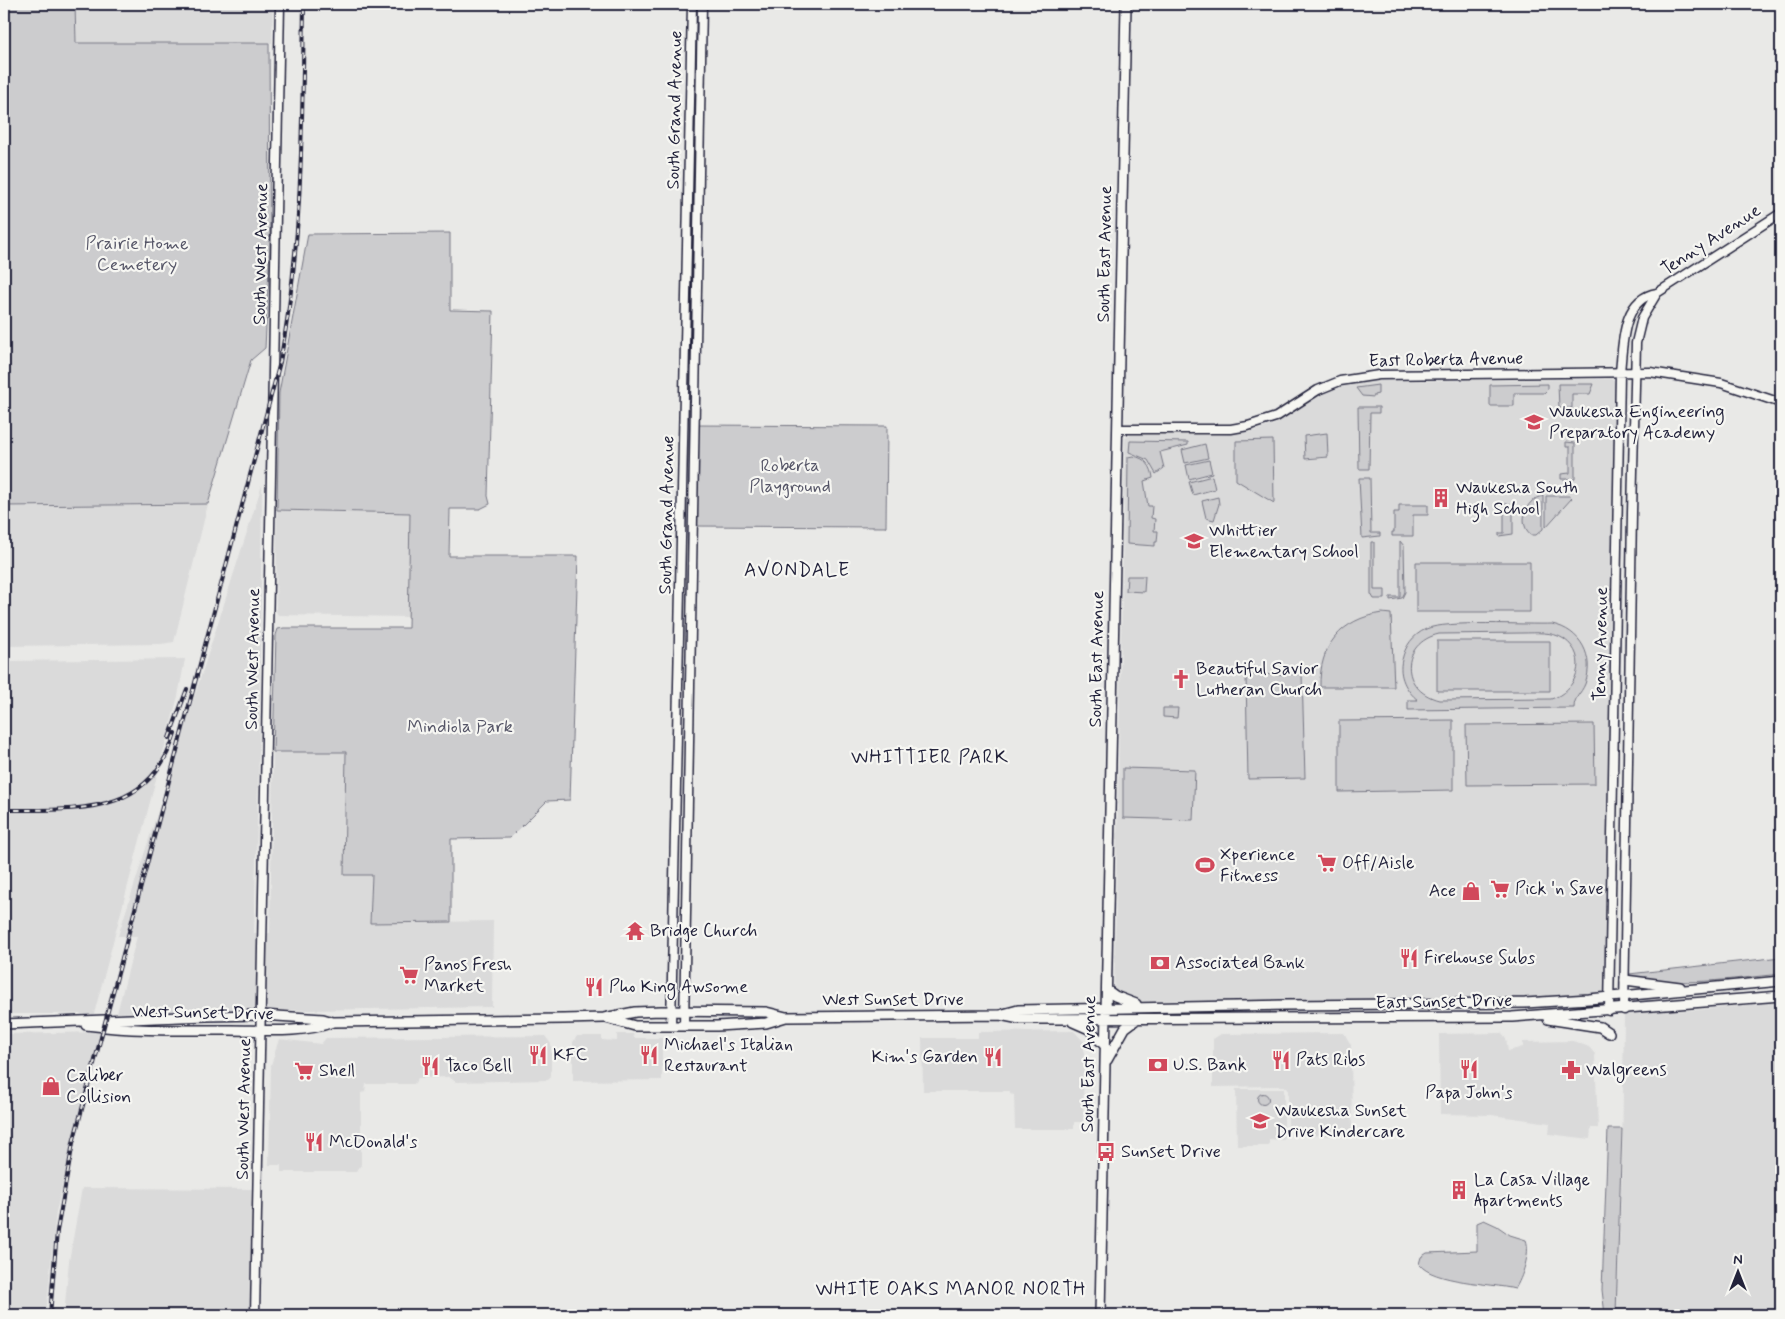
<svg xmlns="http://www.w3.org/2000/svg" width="1785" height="1319" viewBox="0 0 1785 1319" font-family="Mynerve,sans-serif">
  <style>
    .built { fill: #dadada }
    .green { fill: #ccccce; stroke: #777784; fill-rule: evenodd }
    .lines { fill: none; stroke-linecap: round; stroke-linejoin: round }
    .tertiary-casing { stroke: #22223b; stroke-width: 11 }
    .secondary-casing { stroke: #22223b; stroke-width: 12 }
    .tertiary { stroke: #f6f6f2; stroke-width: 8 }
    .secondary { stroke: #f6f6f2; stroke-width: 9 }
    .rail-casing { stroke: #22223b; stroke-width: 4 }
    .rail { stroke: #f6f6f2; stroke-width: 2; stroke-dasharray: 5.5; stroke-linecap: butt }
    .labels { text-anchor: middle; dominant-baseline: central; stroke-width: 4.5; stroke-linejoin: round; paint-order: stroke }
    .street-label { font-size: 18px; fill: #22223b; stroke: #f6f6f2 }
    .park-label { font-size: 18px; fill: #555567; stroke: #f6f6f2 }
    .poi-label { font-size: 18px; fill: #22223b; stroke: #f6f6f2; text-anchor: start }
    .neighbourhood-label { font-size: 19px; letter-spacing: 1px; fill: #22223b; stroke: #f6f6f2 }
  </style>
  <rect width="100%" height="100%" fill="#e9e9e7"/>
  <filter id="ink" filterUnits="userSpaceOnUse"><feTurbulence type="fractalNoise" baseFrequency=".02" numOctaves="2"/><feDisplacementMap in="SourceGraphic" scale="10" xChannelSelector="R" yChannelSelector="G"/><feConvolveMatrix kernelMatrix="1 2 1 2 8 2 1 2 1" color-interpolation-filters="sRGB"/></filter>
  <g filter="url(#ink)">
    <path class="built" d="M 75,4 L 273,4 L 272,43 L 76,43 Z
      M 1607,379 L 1613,379 L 1616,384 L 1604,991 L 1593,994 L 1522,998 L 1133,1001 L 1114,991 L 1125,438 L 1131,435 L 1219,435 L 1254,431 L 1275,424 L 1328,391 L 1362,381 Z
      M 262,485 L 259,754 L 254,933 L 270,933 L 273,752 L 346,752 L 344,875 L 372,875 L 370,923 L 493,921 L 492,1007 L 117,1013 L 137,936 L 118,936 Z
      M 208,504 L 174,642 L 161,644 L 4,646 L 4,506 Z
      M 277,510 L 410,513 L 409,617 L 278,615 L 276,611 Z
      M 185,659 L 178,696 L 94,1014 L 4,1014 L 4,661 Z
      M 1781,1002 L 1781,1315 L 1616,1315 L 1622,1163 L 1624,1012 L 1696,1010 Z
      M 1074,1031 L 1084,1042 L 1084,1046 L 1083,1122 L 1074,1122 L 1074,1129 L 1015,1129 L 1014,1095 L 1010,1094 L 1010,1091 L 923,1091 L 922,1038 L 978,1038 L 978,1032 Z
      M 100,1032 L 56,1212 L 46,1315 L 4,1315 L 4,1034 Z
      M 1344,1033 L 1351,1045 L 1352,1136 L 1293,1135 L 1293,1130 L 1288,1129 L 1288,1089 L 1284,1086 L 1213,1087 L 1213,1039 L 1221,1034 Z
      M 1501,1033 L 1506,1039 L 1508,1051 L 1523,1047 L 1523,1042 L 1573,1041 L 1589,1047 L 1595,1054 L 1598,1128 L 1591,1128 L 1590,1139 L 1549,1134 L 1550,1123 L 1491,1115 L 1440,1114 L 1439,1034 Z
      M 617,1034 L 633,1034 L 634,1038 L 662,1038 L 662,1080 L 573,1081 L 573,1042 L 577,1036 L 602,1036 L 602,1040 L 617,1041 Z
      M 545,1036 L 551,1044 L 551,1077 L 548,1080 L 456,1082 L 449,1077 L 418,1078 L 414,1084 L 366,1084 L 365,1092 L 361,1093 L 361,1165 L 356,1172 L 281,1172 L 281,1165 L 269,1165 L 271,1065 L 279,1039 L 321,1044 L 326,1038 Z
      M 1236,1089 L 1284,1089 L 1284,1140 L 1269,1139 L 1269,1146 L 1237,1146 Z
      M 82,1188 L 257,1189 L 255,1315 L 64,1315 L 69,1261 Z"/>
    <path class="green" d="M 4,4 L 75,4 L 76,43 L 269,43 L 270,249 L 265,348 L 251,360 L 208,504 L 4,506 Z
      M 450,233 L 450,310 L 493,311 L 488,496 L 490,504 L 480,509 L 450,509 L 449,556 L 578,556 L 570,800 L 547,801 L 510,838 L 451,839 L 451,922 L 370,923 L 372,875 L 344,875 L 346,752 L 273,752 L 276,635 L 278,629 L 284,628 L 408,628 L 410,513 L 277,510 L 279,393 L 308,234 Z
      M 1548,384 L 1548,389 L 1544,393 L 1514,393 L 1514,406 L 1490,406 L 1490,385 Z
      M 1558,384 L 1594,384 L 1590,394 L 1572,394 L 1572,408 L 1559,408 Z
      M 1378,385 L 1378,394 L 1374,395 L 1374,397 L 1362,396 L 1356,388 Z
      M 1358,407 L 1379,407 L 1379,413 L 1370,413 L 1369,469 L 1359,469 Z
      M 694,425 L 887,426 L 886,527 L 692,526 Z
      M 1327,433 L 1328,457 L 1305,459 L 1304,436 Z
      M 1273,440 L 1274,503 L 1236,480 L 1236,441 Z
      M 1130,441 L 1188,442 L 1188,445 L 1160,452 L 1164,468 L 1156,474 L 1148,460 L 1129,452 Z
      M 1566,442 L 1575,443 L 1575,479 L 1561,479 L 1561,474 L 1570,473 L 1570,447 L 1566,447 Z
      M 1205,444 L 1208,458 L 1185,463 L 1182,450 Z
      M 1133,456 C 1146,458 1152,467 1153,478 L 1144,481 L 1148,506 L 1152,506 L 1151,518 L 1155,519 L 1154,531 L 1158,531 L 1157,542 L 1155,542 L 1155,546 L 1127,544 L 1128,457 Z
      M 1209,460 L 1212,473 L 1189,479 L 1186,465 Z
      M 1212,476 L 1215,489 L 1193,495 L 1189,482 Z
      M 1359,478 L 1370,478 L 1371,533 L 1380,533 L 1380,536 L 1362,538 Z
      M 1543,496 L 1543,529 L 1536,535 L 1532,535 C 1518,527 1523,499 1543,496 Z
      M 1546,496 L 1570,496 L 1572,498 L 1546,527 Z
      M 1218,497 L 1219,504 L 1214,520 L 1206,518 L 1202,501 Z
      M 1504,504 L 1513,504 L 1513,534 L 1499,536 L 1499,533 L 1504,533 Z
      M 1399,505 L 1428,505 L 1428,515 L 1413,515 L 1413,536 L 1392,536 L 1392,532 L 1394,532 L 1394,512 L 1399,512 Z
      M 1400,541 L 1404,546 L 1405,592 L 1402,598 L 1390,600 L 1390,597 L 1400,597 Z
      M 1371,542 L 1374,542 L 1374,590 L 1385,590 L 1385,599 L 1374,599 L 1371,594 Z
      M 1416,562 L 1530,562 L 1530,612 L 1416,612 Z
      M 1127,576 L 1145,576 L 1144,592 L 1126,591 Z
      M 1382,613 L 1391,614 L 1394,687 L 1320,687 C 1319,646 1341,619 1382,613 Z
      M 1552,624 C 1581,630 1595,657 1585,684 C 1581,694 1574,697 1574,708 L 1408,710 L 1408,700 L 1418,700 C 1406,691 1398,675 1402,660 C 1405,646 1413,635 1426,629 C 1446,620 1526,625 1552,624 ZM 1522,633 C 1536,633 1552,631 1564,639 C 1590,657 1576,692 1551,699 L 1439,700 C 1399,690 1400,643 1439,634 Z
      M 1437,641 L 1550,641 L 1550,691 L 1437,691 Z
      M 1302,674 L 1305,778 L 1248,779 L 1246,675 Z
      M 1163,708 L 1178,708 L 1177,718 L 1163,717 Z
      M 1453,720 L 1453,790 L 1339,792 L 1339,721 Z
      M 1594,724 L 1595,784 L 1467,785 L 1466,725 Z
      M 1123,768 L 1195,770 L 1193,820 L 1123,818 Z
      M 1781,957 L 1781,974 C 1729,979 1683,987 1631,977 L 1629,974 Z
      M1257.5 1099a5.5 5.5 0 1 1 11 0a5.5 5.5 0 1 1-11 0Z
      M 1608,1129 L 1622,1129 L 1616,1313 L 1614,1312 L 1613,1315 L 1605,1315 L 1602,1290 Z
      M 1484,1220 L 1497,1226 L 1510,1235 L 1526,1240 C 1531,1253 1522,1278 1515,1289 C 1491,1283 1433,1283 1419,1264 L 1421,1257 L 1427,1253 L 1477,1251 L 1477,1223 Z"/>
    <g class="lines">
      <g class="tertiary-casing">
        <path id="tertiary" d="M 1119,429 L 1231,429 L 1248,426 L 1276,417 L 1318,390 L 1340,381 L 1379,375 L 1650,372 L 1721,383 L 1781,403
          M 1624,1010 L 1632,513 L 1636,343 L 1642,318 L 1657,293
          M 1609,1011 L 1620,372 C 1623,346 1621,299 1657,293 L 1781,213
          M 671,1026 L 692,4
          M 684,1026 L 702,4
          M 255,1315 L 280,4"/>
      </g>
      <g class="secondary-casing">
        <path id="secondary" d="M 1625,980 L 1680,987
          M 1108,991 L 1115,996 L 1136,1004
          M 1003,1014 L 1018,1010 L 1285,1005 L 1525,1003 L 1589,999 L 1781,981
          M 606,1018 L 635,1026 L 717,1026 L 766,1023 L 786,1017
          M 1548,1019 L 1600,1027 L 1609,1033
          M 1073,1022 L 1089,1029 L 1105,1046
          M 4,1024 L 206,1016 L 261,1015 L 323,1019 L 333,1022 L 564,1019 L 604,1018 L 635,1012 L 661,1011 L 766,1012 L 786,1017 L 1000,1015 L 1020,1019 L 1512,1017 L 1781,996
          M 86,1025 C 133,1031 183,1030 231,1030 C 263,1030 302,1034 333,1022
          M 1107,1060 L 1125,1028 L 1137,1019
          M 1100,1315 L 1126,4"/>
      </g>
      <use href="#tertiary" class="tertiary"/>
      <use href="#secondary" class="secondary"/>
      <g class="rail-casing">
        <path id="rail" d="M 169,738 L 187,689
          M 4,810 C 75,809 150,818 175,733
          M 50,1315 L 57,1231 L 73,1143 L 280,362 C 303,243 302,124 304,4"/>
      </g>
      <use href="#rail" class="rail"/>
    </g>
  </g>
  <defs>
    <g id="school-bare" transform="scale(1.5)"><path d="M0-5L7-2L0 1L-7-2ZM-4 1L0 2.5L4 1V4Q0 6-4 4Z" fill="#d1495b" stroke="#f6f6f2" stroke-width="2.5" paint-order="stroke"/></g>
    <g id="building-bare" transform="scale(1.5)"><path d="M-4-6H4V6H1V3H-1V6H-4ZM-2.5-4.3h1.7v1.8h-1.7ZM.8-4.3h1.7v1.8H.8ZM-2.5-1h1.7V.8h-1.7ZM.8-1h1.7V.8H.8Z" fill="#d1495b" stroke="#f6f6f2" stroke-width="2.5" paint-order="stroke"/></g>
    <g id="church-bare" transform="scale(1.5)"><path d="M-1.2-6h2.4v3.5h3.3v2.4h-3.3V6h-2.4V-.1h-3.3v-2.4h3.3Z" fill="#d1495b" stroke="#f6f6f2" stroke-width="2.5" paint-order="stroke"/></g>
    <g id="supermarket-bare" transform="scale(1.5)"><path d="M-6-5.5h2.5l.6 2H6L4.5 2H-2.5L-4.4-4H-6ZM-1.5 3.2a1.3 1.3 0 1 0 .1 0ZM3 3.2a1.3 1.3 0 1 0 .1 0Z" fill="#d1495b" stroke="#f6f6f2" stroke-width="2.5" paint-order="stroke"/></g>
    <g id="stadium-bare" transform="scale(1.5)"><path d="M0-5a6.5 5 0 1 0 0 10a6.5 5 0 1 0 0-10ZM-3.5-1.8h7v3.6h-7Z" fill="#d1495b" stroke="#f6f6f2" stroke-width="2.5" paint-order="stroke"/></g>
    <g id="shop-bare" transform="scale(1.5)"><path d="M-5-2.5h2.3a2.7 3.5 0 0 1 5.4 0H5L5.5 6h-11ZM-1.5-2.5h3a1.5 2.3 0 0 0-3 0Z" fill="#d1495b" stroke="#f6f6f2" stroke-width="2.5" paint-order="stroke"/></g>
    <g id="temple-bare" transform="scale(1.5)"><path d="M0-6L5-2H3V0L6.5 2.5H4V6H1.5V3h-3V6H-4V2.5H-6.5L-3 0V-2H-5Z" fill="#d1495b" stroke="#f6f6f2" stroke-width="2.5" paint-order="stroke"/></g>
    <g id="restaurant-bare" transform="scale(1.5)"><path d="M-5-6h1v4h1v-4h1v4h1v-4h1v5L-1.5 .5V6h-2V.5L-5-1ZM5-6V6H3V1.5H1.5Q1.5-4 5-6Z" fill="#d1495b" stroke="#f6f6f2" stroke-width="2.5" paint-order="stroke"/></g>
    <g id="bank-bare" transform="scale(1.5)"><path d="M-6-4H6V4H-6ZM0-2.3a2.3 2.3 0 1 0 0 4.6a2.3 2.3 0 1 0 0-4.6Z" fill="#d1495b" stroke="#f6f6f2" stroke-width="2.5" paint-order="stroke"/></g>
    <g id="pharmacy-bare" transform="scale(1.5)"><path d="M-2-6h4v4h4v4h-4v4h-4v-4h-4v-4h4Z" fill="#d1495b" stroke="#f6f6f2" stroke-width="2.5" paint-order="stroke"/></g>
    <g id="bus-bare" transform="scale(1.5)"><path d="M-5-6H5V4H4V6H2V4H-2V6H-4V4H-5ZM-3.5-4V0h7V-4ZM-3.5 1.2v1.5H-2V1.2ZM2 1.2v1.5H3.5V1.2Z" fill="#d1495b" stroke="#f6f6f2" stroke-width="2.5" paint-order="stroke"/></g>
  </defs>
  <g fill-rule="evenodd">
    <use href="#school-bare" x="1534" y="422"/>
    <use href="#building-bare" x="1441" y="498"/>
    <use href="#school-bare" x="1194" y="541"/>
    <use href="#church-bare" x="1181" y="679"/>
    <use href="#supermarket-bare" x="1327" y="863"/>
    <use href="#stadium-bare" x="1205" y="865"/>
    <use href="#supermarket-bare" x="1500" y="889"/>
    <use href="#shop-bare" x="1471" y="891"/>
    <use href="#temple-bare" x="635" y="931"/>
    <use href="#restaurant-bare" x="1409" y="958"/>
    <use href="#bank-bare" x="1160" y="963"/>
    <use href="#supermarket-bare" x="409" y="975"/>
    <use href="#restaurant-bare" x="594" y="987"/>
    <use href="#restaurant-bare" x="538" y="1055"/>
    <use href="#restaurant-bare" x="649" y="1055"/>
    <use href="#restaurant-bare" x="993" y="1057"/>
    <use href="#restaurant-bare" x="1281" y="1060"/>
    <use href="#bank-bare" x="1158" y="1065"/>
    <use href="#restaurant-bare" x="430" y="1066"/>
    <use href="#restaurant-bare" x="1469" y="1069"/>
    <use href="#pharmacy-bare" x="1571" y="1070"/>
    <use href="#supermarket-bare" x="304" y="1071"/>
    <use href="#shop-bare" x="51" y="1086"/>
    <use href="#school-bare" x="1260" y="1121"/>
    <use href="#restaurant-bare" x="314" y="1142"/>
    <use href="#bus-bare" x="1106" y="1152"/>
    <use href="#building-bare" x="1459" y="1190"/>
  </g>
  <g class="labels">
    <g class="street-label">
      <text transform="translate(675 110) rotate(-89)">South Grand Avenue</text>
      <text transform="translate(1711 240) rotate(-33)">Tenny Avenue</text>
      <text transform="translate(261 254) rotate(-89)">South West Avenue</text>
      <text transform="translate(1105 254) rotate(-89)">South East Avenue</text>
      <text transform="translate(1446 360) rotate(-1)">East Roberta Avenue</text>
      <text transform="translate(667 515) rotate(-89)">South Grand Avenue</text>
      <text transform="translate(1601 644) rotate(-89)">Tenny Avenue</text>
      <text transform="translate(253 659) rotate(-89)">South West Avenue</text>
      <text transform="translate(1097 659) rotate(-89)">South East Avenue</text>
      <text x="893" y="1000">West Sunset Drive</text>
      <text transform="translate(1444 1002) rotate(-1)">East Sunset Drive</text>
      <text transform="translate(203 1013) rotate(1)">West Sunset Drive</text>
      <text transform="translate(1089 1064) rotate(-89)">South East Avenue</text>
      <text transform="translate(244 1109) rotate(-89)">South West Avenue</text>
    </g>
    <g class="park-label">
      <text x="137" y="244">Prairie Home<tspan x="137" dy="21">Cemetery</tspan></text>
      <text x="790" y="466">Roberta<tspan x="790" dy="21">Playground</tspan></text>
      <text x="460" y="727">Mindiola Park</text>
    </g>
    <g class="poi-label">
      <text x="1549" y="412">Waukesha Engineering<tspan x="1549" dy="21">Preparatory Academy</tspan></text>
      <text x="1456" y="488">Waukesha South<tspan x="1456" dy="21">High School</tspan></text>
      <text x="1209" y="531">Whittier<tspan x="1209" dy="21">Elementary School</tspan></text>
      <text x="1196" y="669">Beautiful Savior<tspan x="1196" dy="21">Lutheran Church</tspan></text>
      <text x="1220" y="855">Xperience<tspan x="1220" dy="21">Fitness</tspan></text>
      <text x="1342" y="863">Off/Aisle</text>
      <text x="1515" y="889">Pick 'n Save</text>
      <text x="1456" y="891" text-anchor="end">Ace</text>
      <text x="650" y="931">Bridge Church</text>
      <text x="1424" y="958">Firehouse Subs</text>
      <text x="1175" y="963">Associated Bank</text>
      <text x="424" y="965">Panos Fresh<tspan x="424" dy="21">Market</tspan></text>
      <text x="609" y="987">Pho King Awsome</text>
      <text x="664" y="1045">Michael's Italian<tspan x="664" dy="21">Restaurant</tspan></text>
      <text x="553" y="1055">KFC</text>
      <text x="978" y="1057" text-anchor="end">Kim's Garden</text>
      <text x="1296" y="1060">Pats Ribs</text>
      <text x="1173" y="1065">U.S. Bank</text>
      <text x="445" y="1066">Taco Bell</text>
      <text x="1586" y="1070">Walgreens</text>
      <text x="319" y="1071">Shell</text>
      <text x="66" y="1076">Caliber<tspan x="66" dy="21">Collision</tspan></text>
      <text x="1469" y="1093" text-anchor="middle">Papa John's</text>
      <text x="1275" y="1111">Waukesha Sunset<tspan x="1275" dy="21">Drive Kindercare</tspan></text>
      <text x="329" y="1142">McDonald's</text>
      <text x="1121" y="1152">Sunset Drive</text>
      <text x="1474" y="1180">La Casa Village<tspan x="1474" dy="21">Apartments</tspan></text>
    </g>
    <g class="neighbourhood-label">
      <text x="797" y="570">AVONDALE</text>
      <text x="930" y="757">WHITTIER PARK</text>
      <text x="951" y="1289">WHITE OAKS MANOR NORTH</text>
    </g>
  </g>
  <rect width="1785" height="1319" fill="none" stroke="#f6f6f2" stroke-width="20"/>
  <rect x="10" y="10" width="1765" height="1299" fill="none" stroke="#22223b" stroke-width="2" filter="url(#ink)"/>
  <g transform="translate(1738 1272)" stroke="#f6f6f2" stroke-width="4" paint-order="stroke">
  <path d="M0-4L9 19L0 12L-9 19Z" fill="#22223b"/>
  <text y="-8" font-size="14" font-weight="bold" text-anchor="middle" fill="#22223b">N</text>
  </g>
</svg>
